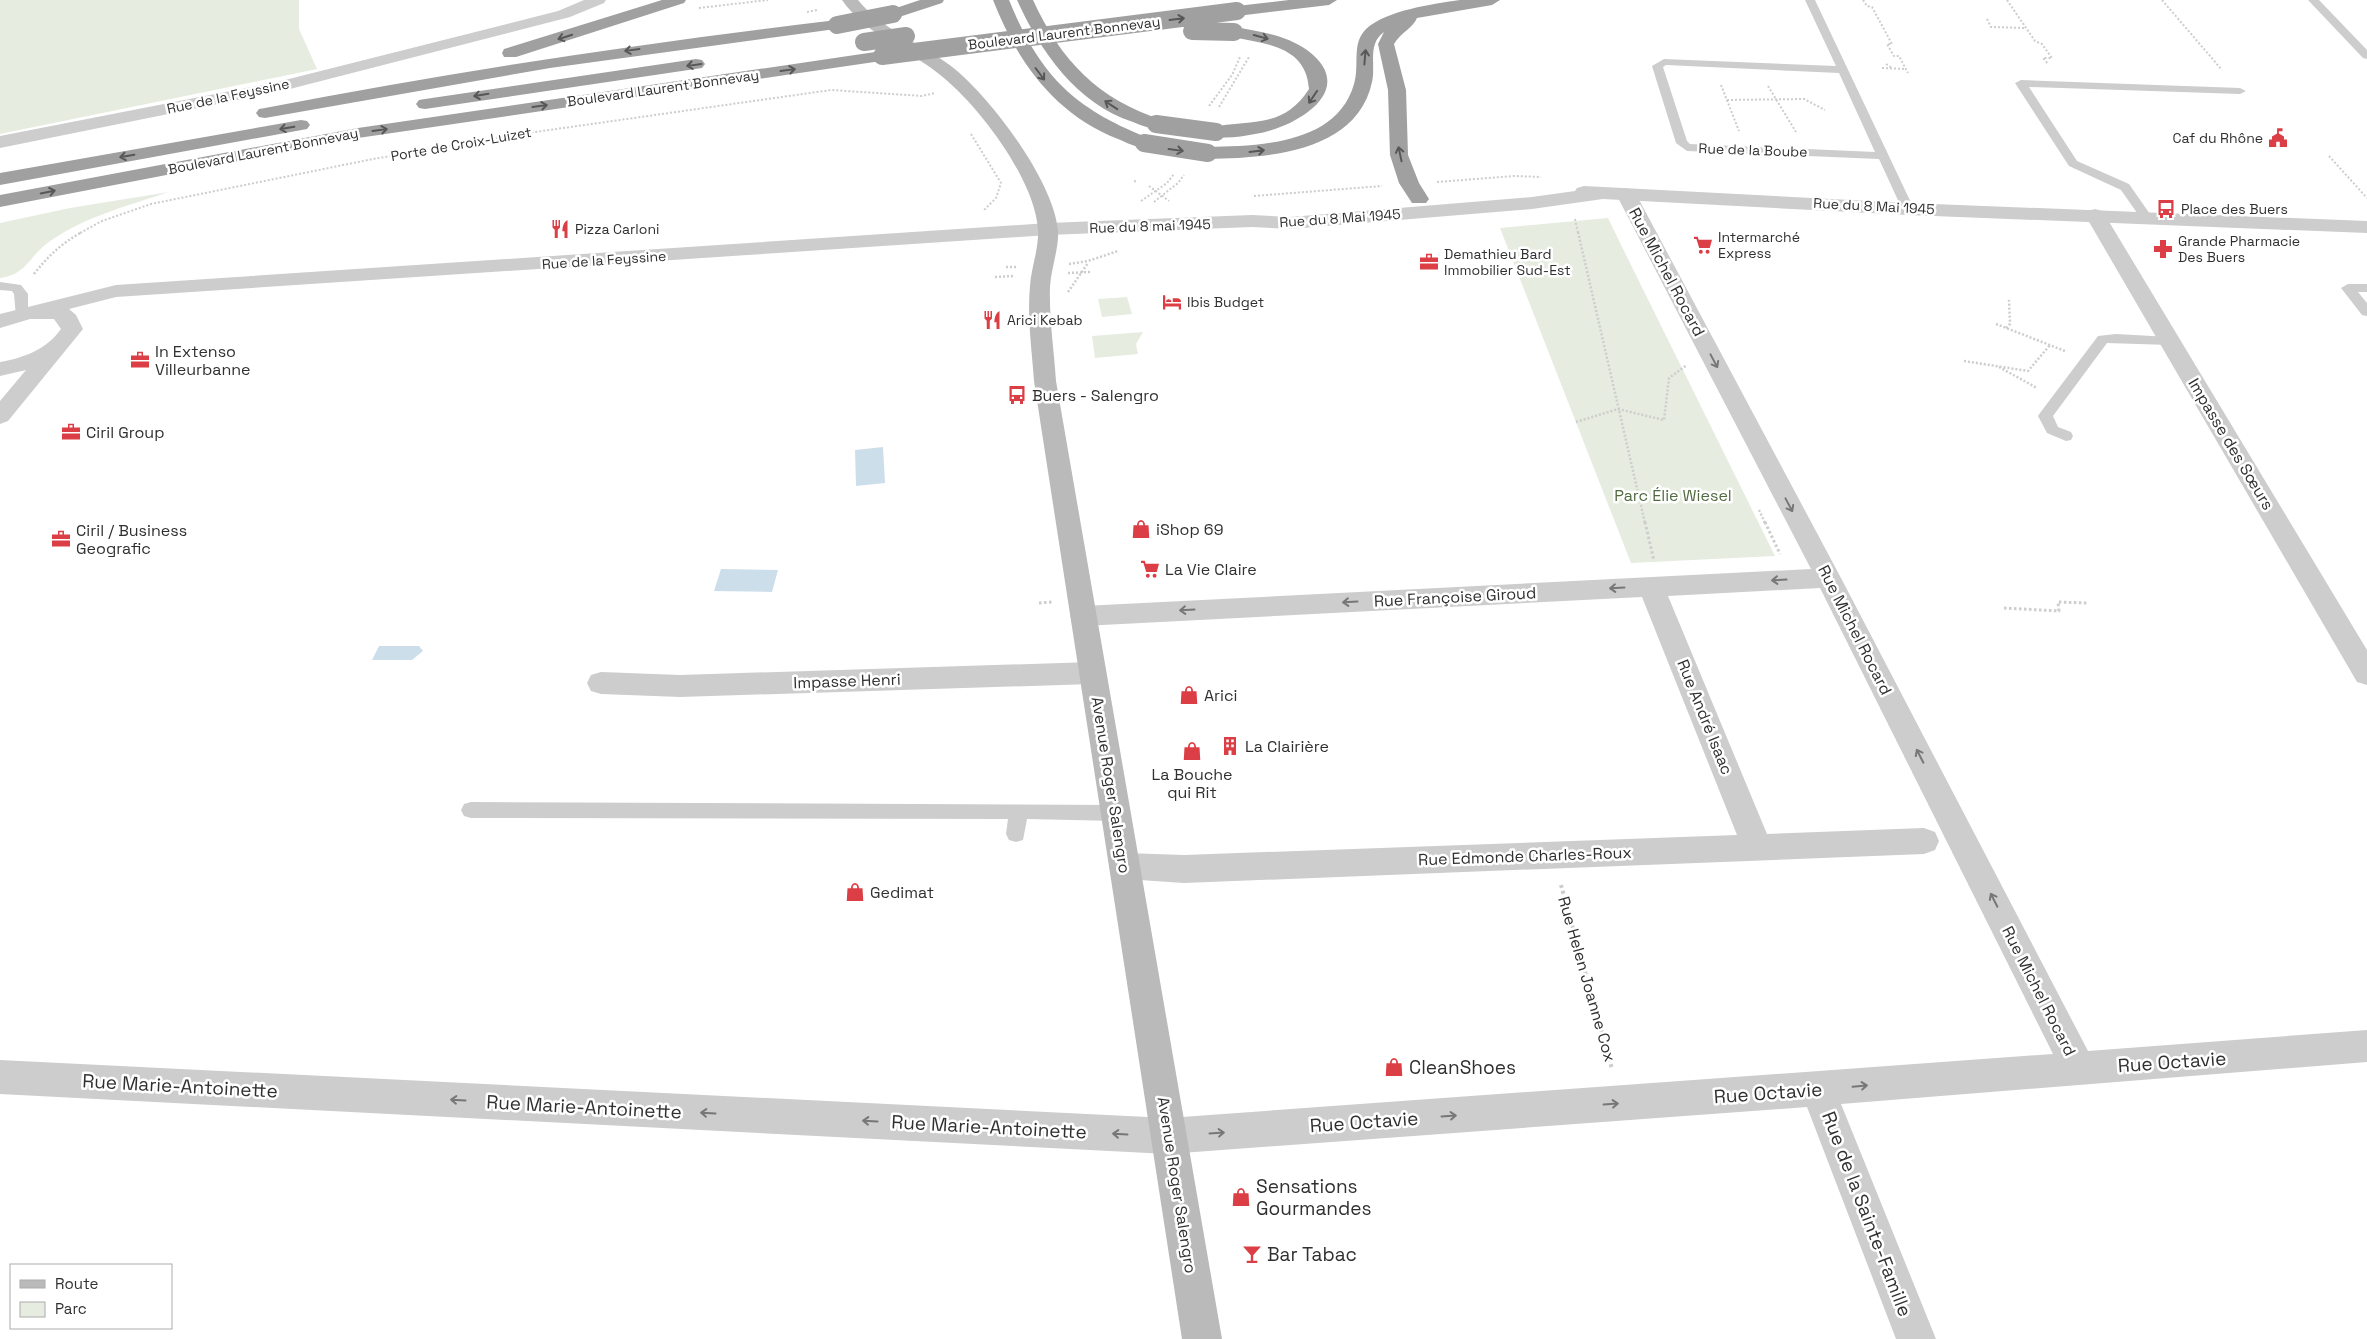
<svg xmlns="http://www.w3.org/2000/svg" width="2367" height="1339" viewBox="0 0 2367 1339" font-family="'Space Grotesk',sans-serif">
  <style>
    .green { fill: #e6ecdf }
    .water { fill: #cddeeb }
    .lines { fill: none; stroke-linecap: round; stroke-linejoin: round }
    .path-far3 { stroke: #cdcdcd; stroke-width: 2; stroke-dasharray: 2 2; stroke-linecap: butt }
    .path-far2 { stroke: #cdcdcd; stroke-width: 2.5; stroke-dasharray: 2 2; stroke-linecap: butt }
    .path-far1 { stroke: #cdcdcd; stroke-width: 3; stroke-dasharray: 2.5 2.5; stroke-linecap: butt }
    .path { stroke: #cdcdcd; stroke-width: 4; stroke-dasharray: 3 3; stroke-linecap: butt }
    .service { fill: #cdcdcd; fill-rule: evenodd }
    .minor { fill: #cdcdcd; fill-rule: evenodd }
    .tertiary { fill: #cdcdcd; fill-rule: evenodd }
    .secondary { fill: #bababa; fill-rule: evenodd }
    .trunk { fill: #a0a0a0; fill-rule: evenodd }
    .path-bridge { stroke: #cdcdcd; stroke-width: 2; stroke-dasharray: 2 2; stroke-linecap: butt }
    .trunk-bridge { stroke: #a0a0a0; stroke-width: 18 }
    .oneway { stroke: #575757 }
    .oneway2 { stroke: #777 }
    .labels { text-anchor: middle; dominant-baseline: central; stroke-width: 5; stroke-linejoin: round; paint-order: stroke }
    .far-street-label { font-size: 14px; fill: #303030; stroke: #fff }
    .far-poi-label { font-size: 14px; fill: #303030; stroke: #fff; text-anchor: start }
    .street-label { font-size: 16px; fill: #303030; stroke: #fff }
    .poi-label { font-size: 16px; fill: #303030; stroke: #fff; text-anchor: start }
    .park-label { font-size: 16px; fill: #526a40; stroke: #fff }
    .near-street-label { font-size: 19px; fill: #303030; stroke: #fff }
    .near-poi-label { font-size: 19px; fill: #303030; stroke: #fff; text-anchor: start }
  </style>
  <rect width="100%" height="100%" fill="#fff"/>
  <path class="green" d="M 0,0 L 299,0 L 299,29 L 317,69 L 0,134 Z
    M 169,192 C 127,206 80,218 45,245 C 28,259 25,275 0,278 L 0,223 L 70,208 Z
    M 1608,218 L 1627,257 L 1775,556 L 1631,563 L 1500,228 Z
    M 1127,297 L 1132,314 L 1102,317 L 1098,299 Z
    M 1143,332 L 1136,344 L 1138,354 L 1095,358 L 1092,336 Z"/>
  <path class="water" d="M 883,447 L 885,483 L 856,486 L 855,450 Z
    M 721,569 L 778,570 L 772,592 L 714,591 Z
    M 379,646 L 419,646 L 423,651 L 412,660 L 372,660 Z"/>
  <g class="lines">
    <path class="path-far3" d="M 1863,0 L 1867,6 L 1872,7 L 1892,44 L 1887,44 L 1894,56 L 1899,56 L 1908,73
      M 2007,0 L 2035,41 L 2042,44 L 2052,58 L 2043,58 L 2048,64
      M 2162,0 L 2222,70
      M 699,8 L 768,0
      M 1987,19 L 1991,27 L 2026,28
      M 1886,64 L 1892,68
      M 1882,68 L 1906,69
      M 1721,85 L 1739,131
      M 1768,86 L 1796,132
      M 1727,100 L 1804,99 L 1825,110
      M 1209,106 L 1232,75 L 1240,57
      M 1219,107 L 1249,57
      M 971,134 L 1001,183 L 996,198 L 984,210
      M 2329,156 L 2367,198
      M 1134,181 L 1138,182
      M 1437,182 L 1514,176 L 1541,177
      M 1149,186 L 1169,201
      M 1254,196 L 1382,186
      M 1141,201 L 1167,183 L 1174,174
      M 1154,202 L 1178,183 L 1184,175
      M 1575,219 L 1578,233
      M 80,233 L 102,221 L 151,204 L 373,159 L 514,135 L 831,90 L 922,96 L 935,93"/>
    <path class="path-far2" d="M 1578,232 L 1645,523
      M 1069,264 L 1088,261 L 1118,251
      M 1006,267 L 1016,267
      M 1068,273 L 1090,272
      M 34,274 C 48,256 62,243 82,232
      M 995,277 L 1014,276
      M 1068,292 L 1088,263
      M 1996,324 L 2065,351
      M 2006,328 L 2010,324 L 2009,300
      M 1964,361 L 2028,371 L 2050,345
      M 1999,367 L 2037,388
      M 1576,422 L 1618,409 L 1664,420 L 1669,378 L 1687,365
      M 1759,510 L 1765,523"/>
    <path class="path-far1" d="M 1645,522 L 1654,561
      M 1765,522 L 1780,554
      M 1039,603 L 1052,602
      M 2004,608 L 2059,611 L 2058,602 L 2087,603"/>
    <path class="path" d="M 1561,885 L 1612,1069"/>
    <path class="service" d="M 1805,0 L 1815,0 L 1914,209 L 1912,212 L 1904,212 L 1902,209 L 1879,159 L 1687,151 L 1676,143 L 1652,66 L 1664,59 L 1836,66 ZM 1666,65 L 1839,73 L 1875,152 L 1690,144 L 1687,141 L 1663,67 Z
      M 2308,0 L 2319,0 L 2367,50 L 2367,59 L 2363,58 Z
      M 2021,80 L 2240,88 L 2246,91 L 2240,94 L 2029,87 L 2077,161 L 2129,184 L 2152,217 L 2146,221 L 2142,220 L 2121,190 L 2069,166 L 2015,83 Z
      M 0,282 L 21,285 L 28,294 L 28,314 L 26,317 L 16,317 L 14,294 L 12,291 L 0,290 Z
      M 2348,284 L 2367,284 L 2367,292 L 2358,292 L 2367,303 L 2367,316 L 2362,315 L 2341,288 Z
      M 2116,334 L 2170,337 L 2177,341 L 2170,345 L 2107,343 L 2053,416 L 2058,427 L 2071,432 L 2073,436 L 2071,440 L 2066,441 L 2047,433 L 2038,416 L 2040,413 L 2098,336 Z
      M 471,802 L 1117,805 L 1124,807 L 1127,813 L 1124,819 L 1117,821 L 1027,819 L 1023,840 L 1016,842 L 1009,840 L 1006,834 L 1008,819 L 471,818 L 464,816 L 461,810 L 464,804 Z"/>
    <path class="minor" d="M 584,0 L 606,0 L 604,3 L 570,17 L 282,91 L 0,148 L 0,136 L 281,81 L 558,11 Z
      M 1626,188 L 1633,190 L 1636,194 L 1841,578 L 2088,1051 L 2367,1030 L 2367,1062 L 1841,1104 L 1936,1339 L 1896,1339 L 1807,1107 L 1168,1154 L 0,1094 L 0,1060 L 1168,1118 L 2053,1054 L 1820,588 L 1668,596 L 1767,834 L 1924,828 L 1935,832 L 1939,841 L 1935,850 L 1924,854 L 1184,883 L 1125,879 L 1114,876 L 1110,866 L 1114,856 L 1125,853 L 1184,855 L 1737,835 L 1642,597 L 1083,626 L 1074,623 L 1070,616 L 1074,609 L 1083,606 L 1811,569 L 1616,194 L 1619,190 Z
      M 2095,209 L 2102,211 L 2105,215 L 2367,650 L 2367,685 L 2357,682 L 2085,215 L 2088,211 Z
      M 1092,662 L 1102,665 L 1106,673 L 1102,681 L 1092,684 L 680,697 L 601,694 L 591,691 L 587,683 L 591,675 L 601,672 L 680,675 Z"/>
    <path class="tertiary" d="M 1584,186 L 1908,203 L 2367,221 L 2367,233 L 1908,215 L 1603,199 L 1532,209 L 1290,229 L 1252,227 L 1048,235 L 116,297 L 69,309 L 76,315 L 83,329 L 8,421 L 0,424 L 0,401 L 26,370 L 0,376 L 0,362 C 24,358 47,349 61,329 L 54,319 L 30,319 L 0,328 L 0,314 L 116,285 L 1048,223 L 1252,215 L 1290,217 L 1532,197 L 1575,191 L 1577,188 Z"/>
    <path class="secondary" d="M 842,0 L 858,0 C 885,33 925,44 956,70 C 993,101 1054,182 1058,231 C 1059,249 1051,268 1050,287 C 1049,318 1054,350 1056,381 L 1222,1339 L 1182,1339 L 1034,381 C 1032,350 1027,318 1030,286 C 1031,268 1039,249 1038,230 C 1035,180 981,109 944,78 C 910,49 868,37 842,0 Z"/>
    <path class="trunk" d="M 662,0 L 686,0 L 684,3 L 516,57 L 504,57 L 502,53 L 504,49 Z
      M 920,0 L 944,0 L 942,3 L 893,19 L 885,14 L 887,11 Z
      M 993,0 L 1009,0 C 1040,76 1074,109 1151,139 L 1153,143 L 1151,147 C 1139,150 1128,143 1118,139 C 1054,114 1017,61 993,0 Z
      M 1017,0 L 1033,0 C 1061,61 1098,99 1162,120 L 1165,124 L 1162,128 C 1152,130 1143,126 1133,122 C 1077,104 1040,51 1017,0 Z
      M 1289,0 L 1337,0 L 1329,5 L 1237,16 L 1229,11 L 1237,6 Z
      M 1460,0 L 1500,0 L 1492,5 L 1417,18 C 1413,28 1400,33 1394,44 L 1406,90 L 1408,155 L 1419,183 L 1429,199 L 1426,203 L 1412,203 L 1399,183 L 1390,155 L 1388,90 L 1378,44 L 1384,32 C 1367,44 1376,65 1372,82 C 1357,153 1266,158 1208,159 L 1201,157 L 1199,153 L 1201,149 L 1208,147 C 1260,146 1337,144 1354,84 C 1360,65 1351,44 1366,29 C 1387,10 1433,4 1460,0 Z
      M 837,20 L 843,22 L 845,25 L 843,28 L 550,68 L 265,118 L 259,117 L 256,113 L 259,109 L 265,108 C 455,71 645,43 837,20 Z
      M 1234,27 C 1258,31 1286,35 1307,50 C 1361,90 1295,128 1255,134 C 1241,137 1224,139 1210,136 L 1207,132 L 1210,128 C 1249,118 1282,131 1309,89 C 1306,44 1263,44 1228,36 L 1226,32 L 1228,28 Z
      M 882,51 L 888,52 L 890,56 L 888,60 L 358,138 L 0,207 L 0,195 L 358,128 Z
      M 696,59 L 702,60 L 705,64 L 702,68 L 425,109 L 419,108 L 416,104 L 419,100 L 425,99 Z
      M 301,120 L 307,121 L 310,125 L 307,129 L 0,185 L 0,173 Z"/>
    <path class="path-bridge" d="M 807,12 L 817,10"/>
    <path class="trunk-bridge" d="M 837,25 L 893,14
      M 1192,31 L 1234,32
      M 864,42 L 906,36
      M 882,56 L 1237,11
      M 1156,124 L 1216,132
      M 1144,143 L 1208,153"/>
  </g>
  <defs><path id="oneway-shaft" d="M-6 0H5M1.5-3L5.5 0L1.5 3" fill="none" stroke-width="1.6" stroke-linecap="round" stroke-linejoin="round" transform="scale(1.25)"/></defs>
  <g class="oneway">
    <use href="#oneway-shaft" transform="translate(1177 19) rotate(-7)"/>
    <use href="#oneway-shaft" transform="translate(565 37) rotate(162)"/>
    <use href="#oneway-shaft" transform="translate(1261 37) rotate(15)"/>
    <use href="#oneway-shaft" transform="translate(632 50) rotate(172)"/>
    <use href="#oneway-shaft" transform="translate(1365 57) rotate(-85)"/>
    <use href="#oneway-shaft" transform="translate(694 65) rotate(172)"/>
    <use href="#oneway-shaft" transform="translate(788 70) rotate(-8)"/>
    <use href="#oneway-shaft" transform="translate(1040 74) rotate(53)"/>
    <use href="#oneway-shaft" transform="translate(481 95) rotate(171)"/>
    <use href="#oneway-shaft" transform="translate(1313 97) rotate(124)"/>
    <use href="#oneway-shaft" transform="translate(1111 105) rotate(-147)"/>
    <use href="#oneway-shaft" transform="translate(540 106) rotate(-8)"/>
    <use href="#oneway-shaft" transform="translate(287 128) rotate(170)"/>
    <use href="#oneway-shaft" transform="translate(380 130) rotate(-8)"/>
    <use href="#oneway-shaft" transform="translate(1176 150) rotate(8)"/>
    <use href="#oneway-shaft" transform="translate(1257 151) rotate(-7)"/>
    <use href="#oneway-shaft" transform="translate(1400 154) rotate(-102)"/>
    <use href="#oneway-shaft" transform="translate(127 156) rotate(170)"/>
    <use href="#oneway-shaft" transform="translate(48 192) rotate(-11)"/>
  </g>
  <g class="oneway2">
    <use href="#oneway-shaft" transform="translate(1714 361) rotate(62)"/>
    <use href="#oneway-shaft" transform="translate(1789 505) rotate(62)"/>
    <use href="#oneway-shaft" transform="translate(1779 580) rotate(177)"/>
    <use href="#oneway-shaft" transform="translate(1617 588) rotate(177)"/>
    <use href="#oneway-shaft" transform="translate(1350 602) rotate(177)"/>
    <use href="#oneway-shaft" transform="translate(1187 610) rotate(177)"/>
    <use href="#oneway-shaft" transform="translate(1920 756) rotate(-117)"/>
    <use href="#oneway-shaft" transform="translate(1994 900) rotate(-117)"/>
    <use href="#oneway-shaft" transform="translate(1860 1086) rotate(-5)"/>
    <use href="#oneway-shaft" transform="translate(458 1100) rotate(-177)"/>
    <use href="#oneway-shaft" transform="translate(1611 1104) rotate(-4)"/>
    <use href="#oneway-shaft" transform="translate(708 1113) rotate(-177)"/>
    <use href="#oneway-shaft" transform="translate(1449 1116) rotate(-4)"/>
    <use href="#oneway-shaft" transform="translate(870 1121) rotate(-177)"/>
    <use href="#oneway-shaft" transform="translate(1217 1133) rotate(-4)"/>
    <use href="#oneway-shaft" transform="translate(1120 1134) rotate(-177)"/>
  </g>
  <defs>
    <g id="civic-bare" transform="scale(1.5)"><path d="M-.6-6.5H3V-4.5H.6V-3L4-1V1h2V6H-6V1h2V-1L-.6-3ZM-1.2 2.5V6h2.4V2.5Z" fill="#dc3e45" stroke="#fff" stroke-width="2.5" paint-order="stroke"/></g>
    <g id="bus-bare" transform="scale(1.5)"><path d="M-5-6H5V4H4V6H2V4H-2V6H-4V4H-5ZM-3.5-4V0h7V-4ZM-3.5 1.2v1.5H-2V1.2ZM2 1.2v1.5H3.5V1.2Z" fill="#dc3e45" stroke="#fff" stroke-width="2.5" paint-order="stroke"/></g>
    <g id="restaurant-bare" transform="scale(1.5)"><path d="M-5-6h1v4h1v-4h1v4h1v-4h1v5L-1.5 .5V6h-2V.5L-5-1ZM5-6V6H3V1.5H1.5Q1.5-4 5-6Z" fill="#dc3e45" stroke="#fff" stroke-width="2.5" paint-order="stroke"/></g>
    <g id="supermarket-bare" transform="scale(1.5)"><path d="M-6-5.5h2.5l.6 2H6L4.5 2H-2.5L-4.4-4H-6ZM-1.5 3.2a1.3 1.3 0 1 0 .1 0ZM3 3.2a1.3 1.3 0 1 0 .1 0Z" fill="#dc3e45" stroke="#fff" stroke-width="2.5" paint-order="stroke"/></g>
    <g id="pharmacy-bare" transform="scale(1.5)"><path d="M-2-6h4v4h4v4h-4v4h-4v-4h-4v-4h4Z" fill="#dc3e45" stroke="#fff" stroke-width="2.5" paint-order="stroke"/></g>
    <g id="office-bare" transform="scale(1.5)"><path d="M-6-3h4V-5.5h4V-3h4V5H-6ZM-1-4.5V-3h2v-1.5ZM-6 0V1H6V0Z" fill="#dc3e45" stroke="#fff" stroke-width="2.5" paint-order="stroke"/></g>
    <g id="hotel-bare" transform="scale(1.5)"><path d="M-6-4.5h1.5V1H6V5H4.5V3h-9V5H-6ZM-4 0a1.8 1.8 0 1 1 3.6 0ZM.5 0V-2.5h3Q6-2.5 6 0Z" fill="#dc3e45" stroke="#fff" stroke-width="2.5" paint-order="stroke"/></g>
    <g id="shop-bare" transform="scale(1.5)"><path d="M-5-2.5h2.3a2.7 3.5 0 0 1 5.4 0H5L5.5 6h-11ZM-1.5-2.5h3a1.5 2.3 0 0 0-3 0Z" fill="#dc3e45" stroke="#fff" stroke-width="2.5" paint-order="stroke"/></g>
    <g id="building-bare" transform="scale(1.5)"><path d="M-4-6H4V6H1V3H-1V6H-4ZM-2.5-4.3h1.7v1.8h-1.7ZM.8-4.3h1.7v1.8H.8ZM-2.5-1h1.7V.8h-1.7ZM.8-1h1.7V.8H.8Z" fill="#dc3e45" stroke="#fff" stroke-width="2.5" paint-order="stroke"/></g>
    <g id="bar-bare" transform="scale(1.5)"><path d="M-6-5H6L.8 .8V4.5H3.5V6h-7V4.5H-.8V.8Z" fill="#dc3e45" stroke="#fff" stroke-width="2.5" paint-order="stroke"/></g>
  </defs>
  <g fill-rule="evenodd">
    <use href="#civic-bare" x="2278" y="138"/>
    <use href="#bus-bare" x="2166" y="209"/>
    <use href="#restaurant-bare" x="560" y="229"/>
    <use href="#supermarket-bare" x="1703" y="245"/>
    <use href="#pharmacy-bare" x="2163" y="249"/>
    <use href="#office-bare" x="1429" y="262"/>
    <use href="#hotel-bare" x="1172" y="302"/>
    <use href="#restaurant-bare" x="992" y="320"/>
    <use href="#office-bare" x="140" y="360"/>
    <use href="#bus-bare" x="1017" y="395"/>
    <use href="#office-bare" x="71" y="432"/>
    <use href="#shop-bare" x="1141" y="529"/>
    <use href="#office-bare" x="61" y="539"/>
    <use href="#supermarket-bare" x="1150" y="569"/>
    <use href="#shop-bare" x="1189" y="695"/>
    <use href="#building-bare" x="1230" y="746"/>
    <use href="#shop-bare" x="1192" y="751"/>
    <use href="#shop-bare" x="855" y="892"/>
    <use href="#shop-bare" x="1394" y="1067"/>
    <use href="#shop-bare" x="1241" y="1197"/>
    <use href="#bar-bare" x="1252" y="1254"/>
  </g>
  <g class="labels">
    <g class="far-street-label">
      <text transform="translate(1064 33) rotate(-7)">Boulevard Laurent Bonnevay</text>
      <text transform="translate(663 88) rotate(-8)">Boulevard Laurent Bonnevay</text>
      <text transform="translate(228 96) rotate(-12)">Rue de la Feyssine</text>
      <text transform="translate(461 144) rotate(-10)">Porte de Croix-Luizet</text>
      <text transform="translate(1753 150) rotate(2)">Rue de la Boube</text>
      <text transform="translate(263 151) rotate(-11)">Boulevard Laurent Bonnevay</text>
      <text transform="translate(1874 206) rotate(3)">Rue du 8 Mai 1945</text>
      <text transform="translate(1340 218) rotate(-4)">Rue du 8 Mai 1945</text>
      <text transform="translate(1150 226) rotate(-2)">Rue du 8 mai 1945</text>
      <text transform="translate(604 260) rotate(-4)">Rue de la Feyssine</text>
    </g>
    <g class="far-poi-label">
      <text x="2263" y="138" text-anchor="end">Caf du Rhône</text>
      <text x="2181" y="209">Place des Buers</text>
      <text x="575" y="229">Pizza Carloni</text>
      <text x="1718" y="237">Intermarché<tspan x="1718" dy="16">Express</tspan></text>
      <text x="2178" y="241">Grande Pharmacie<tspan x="2178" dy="16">Des Buers</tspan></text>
      <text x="1444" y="254">Demathieu Bard<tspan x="1444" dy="16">Immobilier Sud-Est</tspan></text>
      <text x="1187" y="302">Ibis Budget</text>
      <text x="1007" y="320">Arici Kebab</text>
    </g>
    <g class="street-label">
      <text transform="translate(1667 272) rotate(62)">Rue Michel Rocard</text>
      <text transform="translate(2231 444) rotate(59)">Impasse des Sœurs</text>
      <text transform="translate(1455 597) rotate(-3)">Rue Françoise Giroud</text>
      <text transform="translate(1855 630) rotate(63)">Rue Michel Rocard</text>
      <text transform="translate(847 681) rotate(-2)">Impasse Henri</text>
      <text transform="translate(1705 717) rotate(68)">Rue André Isaac</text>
      <text transform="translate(1111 785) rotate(81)">Avenue Roger Salengro</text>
      <text transform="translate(1525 856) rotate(-2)">Rue Edmonde Charles-Roux</text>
      <text transform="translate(1587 979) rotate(74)">Rue Helen Joanne Cox</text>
      <text transform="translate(2039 991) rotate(63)">Rue Michel Rocard</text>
      <text transform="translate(1177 1185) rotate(81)">Avenue Roger Salengro</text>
    </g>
    <g class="poi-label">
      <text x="155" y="351">In Extenso<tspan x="155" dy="18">Villeurbanne</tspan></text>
      <text x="1032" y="395">Buers - Salengro</text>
      <text x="86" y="432">Ciril Group</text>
      <text x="1156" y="529">iShop 69</text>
      <text x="76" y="530">Ciril / Business<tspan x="76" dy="18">Geografic</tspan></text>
      <text x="1165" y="569">La Vie Claire</text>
      <text x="1204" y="695">Arici</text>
      <text x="1245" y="746">La Clairière</text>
      <text x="1192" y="774" text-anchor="middle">La Bouche<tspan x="1192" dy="18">qui Rit</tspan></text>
      <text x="870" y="892">Gedimat</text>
    </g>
    <g class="park-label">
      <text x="1673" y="495">Parc Élie Wiesel</text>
    </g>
    <g class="near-street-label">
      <text transform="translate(2172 1062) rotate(-4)">Rue Octavie</text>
      <text transform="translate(180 1086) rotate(3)">Rue Marie-Antoinette</text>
      <text transform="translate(1768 1093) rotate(-4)">Rue Octavie</text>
      <text transform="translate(584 1107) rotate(3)">Rue Marie-Antoinette</text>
      <text transform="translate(1364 1122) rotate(-4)">Rue Octavie</text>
      <text transform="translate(989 1127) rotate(3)">Rue Marie-Antoinette</text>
      <text transform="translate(1867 1214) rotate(69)">Rue de la Sainte-Famille</text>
    </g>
    <g class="near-poi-label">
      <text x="1409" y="1067">CleanShoes</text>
      <text x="1256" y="1186">Sensations<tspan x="1256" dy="22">Gourmandes</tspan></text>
      <text x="1267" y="1254">Bar Tabac</text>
    </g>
  </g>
  <rect x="10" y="1264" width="162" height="65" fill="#ffffff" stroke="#acacac"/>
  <rect x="20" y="1280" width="25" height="8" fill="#bababa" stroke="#acacac"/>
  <text x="55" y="1289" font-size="15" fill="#303030">Route</text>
  <rect x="20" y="1302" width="25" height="15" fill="#e6ecdf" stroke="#acacac"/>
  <text x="55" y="1314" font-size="15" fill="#303030">Parc</text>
</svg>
